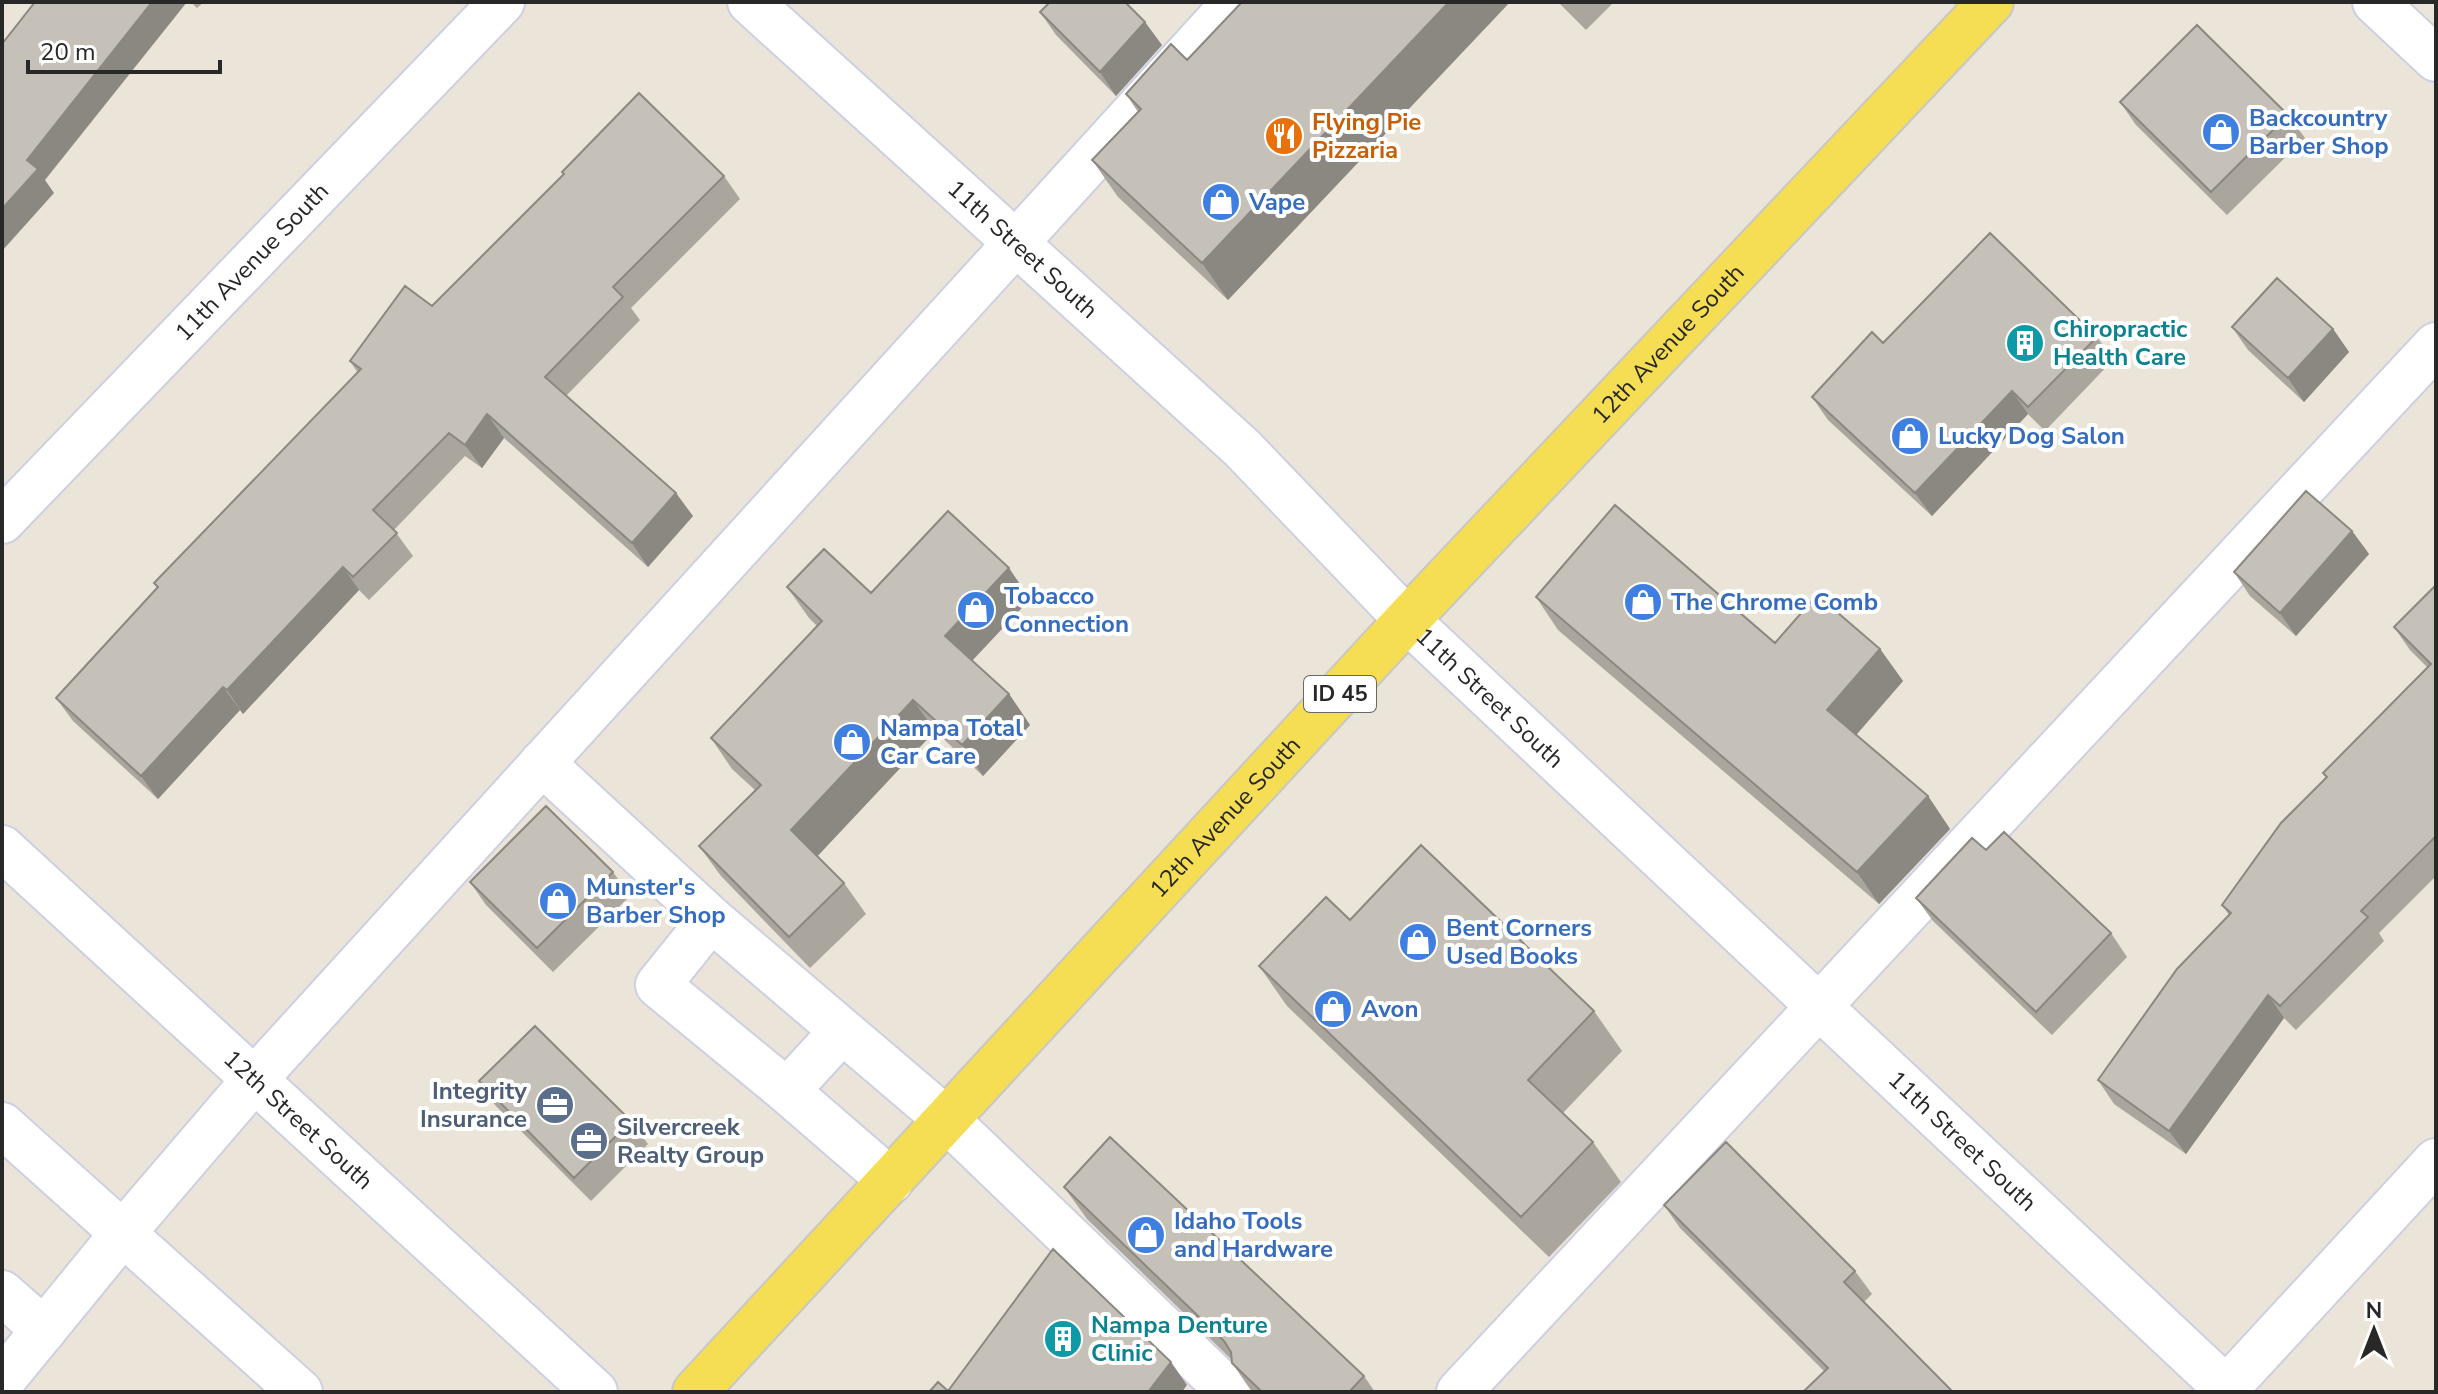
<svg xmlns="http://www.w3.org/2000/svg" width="2438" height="1394" viewBox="0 0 2438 1394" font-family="'Nunito Sans',sans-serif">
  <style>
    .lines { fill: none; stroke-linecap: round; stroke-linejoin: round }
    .minor-casing { stroke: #cdcfe2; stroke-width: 48 }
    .major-casing { stroke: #c7c7c7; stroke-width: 48 }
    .minor { stroke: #fff; stroke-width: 44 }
    .major { stroke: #f5de53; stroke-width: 44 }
    .wall { fill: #aaa69e }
    .shaded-wall { fill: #8b8781 }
    .building { fill: #c6c1b8; stroke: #8b8781; stroke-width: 2 }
    .labels { text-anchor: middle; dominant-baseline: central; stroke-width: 8; stroke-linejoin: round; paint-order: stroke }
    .shield { fill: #fff; stroke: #686868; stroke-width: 2 }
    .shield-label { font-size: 22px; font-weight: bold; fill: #282828 }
    .shop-label { font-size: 24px; font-weight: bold; fill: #366cbe; stroke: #fff; text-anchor: start }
    .food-label { font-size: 24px; font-weight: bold; fill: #c56008; stroke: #fff; text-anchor: start }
    .street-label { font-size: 24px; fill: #282828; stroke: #fff }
    .culture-label { font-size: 24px; font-weight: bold; fill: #0d838f; stroke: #fff; text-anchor: start }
    .service-label { font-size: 24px; font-weight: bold; fill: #4e5e75; stroke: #fff; text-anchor: end }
  </style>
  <rect width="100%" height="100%" fill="#ebe4d8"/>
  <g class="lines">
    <g class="minor-casing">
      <g id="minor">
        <path id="s1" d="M 750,2 L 1242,448 L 1407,620 L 2230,1392"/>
        <path d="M 2375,2 L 2436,59"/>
        <path id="s2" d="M 2,521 L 502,2"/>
        <path d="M 542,763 L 711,919 L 947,1120 L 1230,1392"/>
        <path id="s3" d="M 2,848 L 595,1392"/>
        <path d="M 711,919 L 658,985 L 787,1091 L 891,1181"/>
        <path d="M 787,1091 L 841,1032"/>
        <path d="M 2,1125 L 300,1392"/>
        <path d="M 2,1293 L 44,1330"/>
        <path d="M 2,1381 L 123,1233 L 254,1080 L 1235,2"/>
        <path d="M 1459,1392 L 2436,345"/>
        <path d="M 2223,1392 L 2436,1161"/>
      </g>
    </g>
    <g class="major-casing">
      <g id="major">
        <path id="s4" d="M 695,1392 L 1407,620 L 1991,2"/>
      </g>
    </g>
    <use href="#minor" class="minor"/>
    <use href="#major" class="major"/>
  </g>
  <path class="wall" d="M 191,2 L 204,2 L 197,8 Z
    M 1242,2 L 1510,2 L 1228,300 L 1118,197 L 1092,160 L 1138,112 L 1126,94 L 1187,60 Z
    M 1558,2 L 1614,2 L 1586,30 Z
    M 1040,12 L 1162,45 L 1116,96 L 1056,35 Z
    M 2120,102 L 2288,115 L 2305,138 L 2227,215 L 2136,125 Z
    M 724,176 L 740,199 L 631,308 L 640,320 L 566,396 L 693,516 L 648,567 L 504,438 L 482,468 L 465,456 L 394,530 L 413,556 L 369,600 L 359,590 L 243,714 L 240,710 L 158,799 L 73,721 L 56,698 L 157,588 L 154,583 L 358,373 L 350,361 L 432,306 Z
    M 2232,327 L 2333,329 L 2349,352 L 2304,402 L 2248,350 Z
    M 2097,337 L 2113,360 L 2045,431 L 2028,414 L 1932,516 L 1828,420 L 1812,397 L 1883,343 Z
    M 2352,531 L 2369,554 L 2296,636 L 2250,596 L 2234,572 Z
    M 2436,585 L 2436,876 L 2379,933 L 2384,941 L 2296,1030 L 2284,1018 L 2186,1154 L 2114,1104 L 2098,1080 L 2229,915 L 2222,905 L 2326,777 L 2323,773 L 2427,667 L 2410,650 L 2394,627 Z
    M 787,587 L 871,593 L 1030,599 L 972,661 L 1009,694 L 1030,725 L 983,776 L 935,731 L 817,856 L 844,883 L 866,914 L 810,968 L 721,876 L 699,846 L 755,790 L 732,769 L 711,738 L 817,626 L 809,618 Z
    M 1536,597 L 1775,643 L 1880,649 L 1903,681 L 1856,735 L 1928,796 L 1950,829 L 1879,904 L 1558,630 Z
    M 1986,850 L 2111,933 L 2127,957 L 2052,1035 L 1933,921 L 1916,898 Z
    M 613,872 L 630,896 L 553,972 L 486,905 L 470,882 Z
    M 1350,920 L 1594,1011 L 1622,1051 L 1563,1113 L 1593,1142 L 1621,1182 L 1549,1257 L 1287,1006 L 1259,966 Z
    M 479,1081 L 631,1121 L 648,1144 L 591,1201 L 495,1105 Z
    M 1064,1187 L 1364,1376 L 1375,1392 L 1252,1392 L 1232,1363 L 1231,1359 L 1087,1219 Z
    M 1664,1205 L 1855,1271 L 1872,1294 L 1864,1302 L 1953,1392 L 1824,1371 L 1680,1228 Z"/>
  <path class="shaded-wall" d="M 152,2 L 187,2 L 45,180 L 54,193 L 2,251 L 2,209 L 27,160 Z
    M 1449,2 L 1510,2 L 1228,300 L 1202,263 Z
    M 1145,22 L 1162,45 L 1116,96 L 1100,72 Z
    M 2333,329 L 2349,352 L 2304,402 L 2288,378 Z
    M 2012,391 L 2028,414 L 1932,516 L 1915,493 Z
    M 487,414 L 504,438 L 482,468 L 465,445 Z
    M 676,493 L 693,516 L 648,567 L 632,543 Z
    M 2352,531 L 2369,554 L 2296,636 L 2280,613 Z
    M 343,567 L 359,590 L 243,714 L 227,690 Z
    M 1009,568 L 1030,599 L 967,666 L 945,636 Z
    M 1880,649 L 1903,681 L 1850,742 L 1827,710 Z
    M 223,687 L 240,710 L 158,799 L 141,776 Z
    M 1009,694 L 1030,725 L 983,776 L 962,745 Z
    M 913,700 L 935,731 L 813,861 L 791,830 Z
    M 1928,796 L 1950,829 L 1879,904 L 1857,872 Z
    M 2268,995 L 2284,1018 L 2186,1154 L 2169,1131 Z
    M 1171,1362 L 1187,1385 L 1182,1392 L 1148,1392 Z"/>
  <path class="building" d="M 35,2 L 152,2 L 27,160 L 38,169 L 2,209 L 2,44 Z
    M 1050,2 L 1125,2 L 1145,22 L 1100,72 L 1040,12 Z
    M 1242,2 L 1449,2 L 1202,263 L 1092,160 L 1141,109 L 1126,94 L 1171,44 L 1187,60 Z
    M 2197,25 L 2288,115 L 2211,192 L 2120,102 Z
    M 639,93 L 724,176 L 613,287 L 623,297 L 545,377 L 676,493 L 632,543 L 487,414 L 465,445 L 449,433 L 373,510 L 397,533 L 353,577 L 343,567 L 227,690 L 223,687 L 141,776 L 56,698 L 158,587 L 154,583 L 361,369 L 350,361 L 405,286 L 432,306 L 564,174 L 562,172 Z
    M 1990,233 L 2097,337 L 2028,407 L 2012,391 L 1915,493 L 1812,397 L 1872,332 L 1883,343 Z
    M 2277,278 L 2333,329 L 2288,378 L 2232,327 Z
    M 2306,491 L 2352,531 L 2280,613 L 2234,572 Z
    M 1615,505 L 1775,643 L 1817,595 L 1880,649 L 1827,710 L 1928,796 L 1857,872 L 1536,597 Z
    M 948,511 L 1009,568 L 945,636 L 1009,694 L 962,745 L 913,700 L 791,830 L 844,883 L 789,937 L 699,846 L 761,785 L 711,738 L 822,621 L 787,587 L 824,549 L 871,593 Z
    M 2436,585 L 2436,836 L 2361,911 L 2368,917 L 2280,1006 L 2268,995 L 2169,1131 L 2098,1080 L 2177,969 L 2231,913 L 2222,905 L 2281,823 L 2327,777 L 2323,773 L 2431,664 L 2394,627 Z
    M 546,806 L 613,872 L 537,948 L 470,882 Z
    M 2004,832 L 2111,933 L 2036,1012 L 1916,898 L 1972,838 L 1986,850 Z
    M 1421,845 L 1594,1011 L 1528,1080 L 1593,1142 L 1521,1217 L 1259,966 L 1326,897 L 1350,920 Z
    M 535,1026 L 631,1121 L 574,1178 L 479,1081 Z
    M 1110,1137 L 1364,1376 L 1349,1392 L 1262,1392 L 1232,1363 L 1231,1352 L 1224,1341 L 1064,1187 Z
    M 1726,1142 L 1855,1271 L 1844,1282 L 1953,1392 L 1803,1392 L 1828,1368 L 1664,1205 Z
    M 1053,1249 L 1171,1362 L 1148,1392 L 929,1392 L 938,1382 L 948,1391 Z"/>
  <defs>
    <g id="shop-disc" transform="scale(2)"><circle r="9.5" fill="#3f7fe0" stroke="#fff"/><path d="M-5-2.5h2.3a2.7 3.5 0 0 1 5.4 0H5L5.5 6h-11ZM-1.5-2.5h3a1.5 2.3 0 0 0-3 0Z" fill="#fff"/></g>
    <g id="restaurant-disc" transform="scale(2)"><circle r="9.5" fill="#e8710a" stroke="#fff"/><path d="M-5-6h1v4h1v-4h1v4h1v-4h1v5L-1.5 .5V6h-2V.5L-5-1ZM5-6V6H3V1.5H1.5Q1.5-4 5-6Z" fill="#fff"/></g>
    <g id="building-disc" transform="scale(2)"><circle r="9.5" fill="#0f9aa8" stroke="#fff"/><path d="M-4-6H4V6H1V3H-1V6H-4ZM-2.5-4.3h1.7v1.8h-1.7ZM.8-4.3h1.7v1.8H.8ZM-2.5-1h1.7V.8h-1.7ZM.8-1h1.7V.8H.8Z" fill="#fff"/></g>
    <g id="office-disc" transform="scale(2)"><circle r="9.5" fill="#5c6f8a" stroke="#fff"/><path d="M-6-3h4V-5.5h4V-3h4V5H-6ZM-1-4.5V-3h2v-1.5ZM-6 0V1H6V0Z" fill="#fff"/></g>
  </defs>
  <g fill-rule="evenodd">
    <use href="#shop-disc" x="2221" y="132"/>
    <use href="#restaurant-disc" x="1284" y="136"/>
    <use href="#shop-disc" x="1221" y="202"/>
    <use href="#building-disc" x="2025" y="343"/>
    <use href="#shop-disc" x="1910" y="436"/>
    <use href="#shop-disc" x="1643" y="602"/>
    <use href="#shop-disc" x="976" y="610"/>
    <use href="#shop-disc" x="852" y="742"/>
    <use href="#shop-disc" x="558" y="901"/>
    <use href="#shop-disc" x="1418" y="942"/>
    <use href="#shop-disc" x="1333" y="1009"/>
    <use href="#office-disc" x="555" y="1105"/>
    <use href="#office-disc" x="589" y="1141"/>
    <use href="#shop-disc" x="1146" y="1235"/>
    <use href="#building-disc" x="1063" y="1339"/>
  </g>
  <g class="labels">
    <rect class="shield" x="1304" y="676" width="72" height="36" rx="6"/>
    <g class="shield-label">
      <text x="1340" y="694">ID 45</text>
    </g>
    <g class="shop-label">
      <text x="2249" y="118">Backcountry<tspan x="2249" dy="28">Barber Shop</tspan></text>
      <text x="1249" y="202">Vape</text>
      <text x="1938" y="436">Lucky Dog Salon</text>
      <text x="1004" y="596">Tobacco<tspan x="1004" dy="28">Connection</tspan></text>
      <text x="1671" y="602">The Chrome Comb</text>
      <text x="880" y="728">Nampa Total<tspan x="880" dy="28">Car Care</tspan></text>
      <text x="586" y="887">Munster's<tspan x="586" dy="28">Barber Shop</tspan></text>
      <text x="1446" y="928">Bent Corners<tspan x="1446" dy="28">Used Books</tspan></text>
      <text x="1361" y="1009">Avon</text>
      <text x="1174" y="1221">Idaho Tools<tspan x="1174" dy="28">and Hardware</tspan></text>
    </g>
    <g class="food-label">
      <text x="1312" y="122">Flying Pie<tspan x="1312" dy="28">Pizzaria</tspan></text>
    </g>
    <g class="street-label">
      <text stroke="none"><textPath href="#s1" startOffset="368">11th Street South</textPath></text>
      <text stroke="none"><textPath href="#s2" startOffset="360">11th Avenue South</textPath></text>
      <text stroke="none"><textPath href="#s4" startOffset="1430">12th Avenue South</textPath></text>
      <text stroke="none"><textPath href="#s1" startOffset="1016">11th Street South</textPath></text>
      <text stroke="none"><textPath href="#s4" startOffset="782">12th Avenue South</textPath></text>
      <text stroke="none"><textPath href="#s3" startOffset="402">12th Street South</textPath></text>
      <text stroke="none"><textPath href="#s1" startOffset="1664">11th Street South</textPath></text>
    </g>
    <g class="culture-label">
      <text x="2053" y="329">Chiropractic<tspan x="2053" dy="28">Health Care</tspan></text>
      <text x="1091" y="1325">Nampa Denture<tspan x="1091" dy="28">Clinic</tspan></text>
    </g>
    <g class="service-label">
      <text x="527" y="1091">Integrity<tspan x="527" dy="28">Insurance</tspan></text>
      <text x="617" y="1127" text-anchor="start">Silvercreek<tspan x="617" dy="28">Realty Group</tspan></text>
    </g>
  </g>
  <rect width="2438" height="1394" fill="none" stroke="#282828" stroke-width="8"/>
  <g transform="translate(2374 1330)" stroke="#ffffff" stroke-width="6" paint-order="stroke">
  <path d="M0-6L14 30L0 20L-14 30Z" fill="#282828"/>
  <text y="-12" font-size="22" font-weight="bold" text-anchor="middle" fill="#282828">N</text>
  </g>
  <path d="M28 60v12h192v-12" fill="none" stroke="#282828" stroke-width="4"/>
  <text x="40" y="60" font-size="24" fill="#282828" stroke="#ffffff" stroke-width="6" paint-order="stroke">20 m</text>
</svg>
